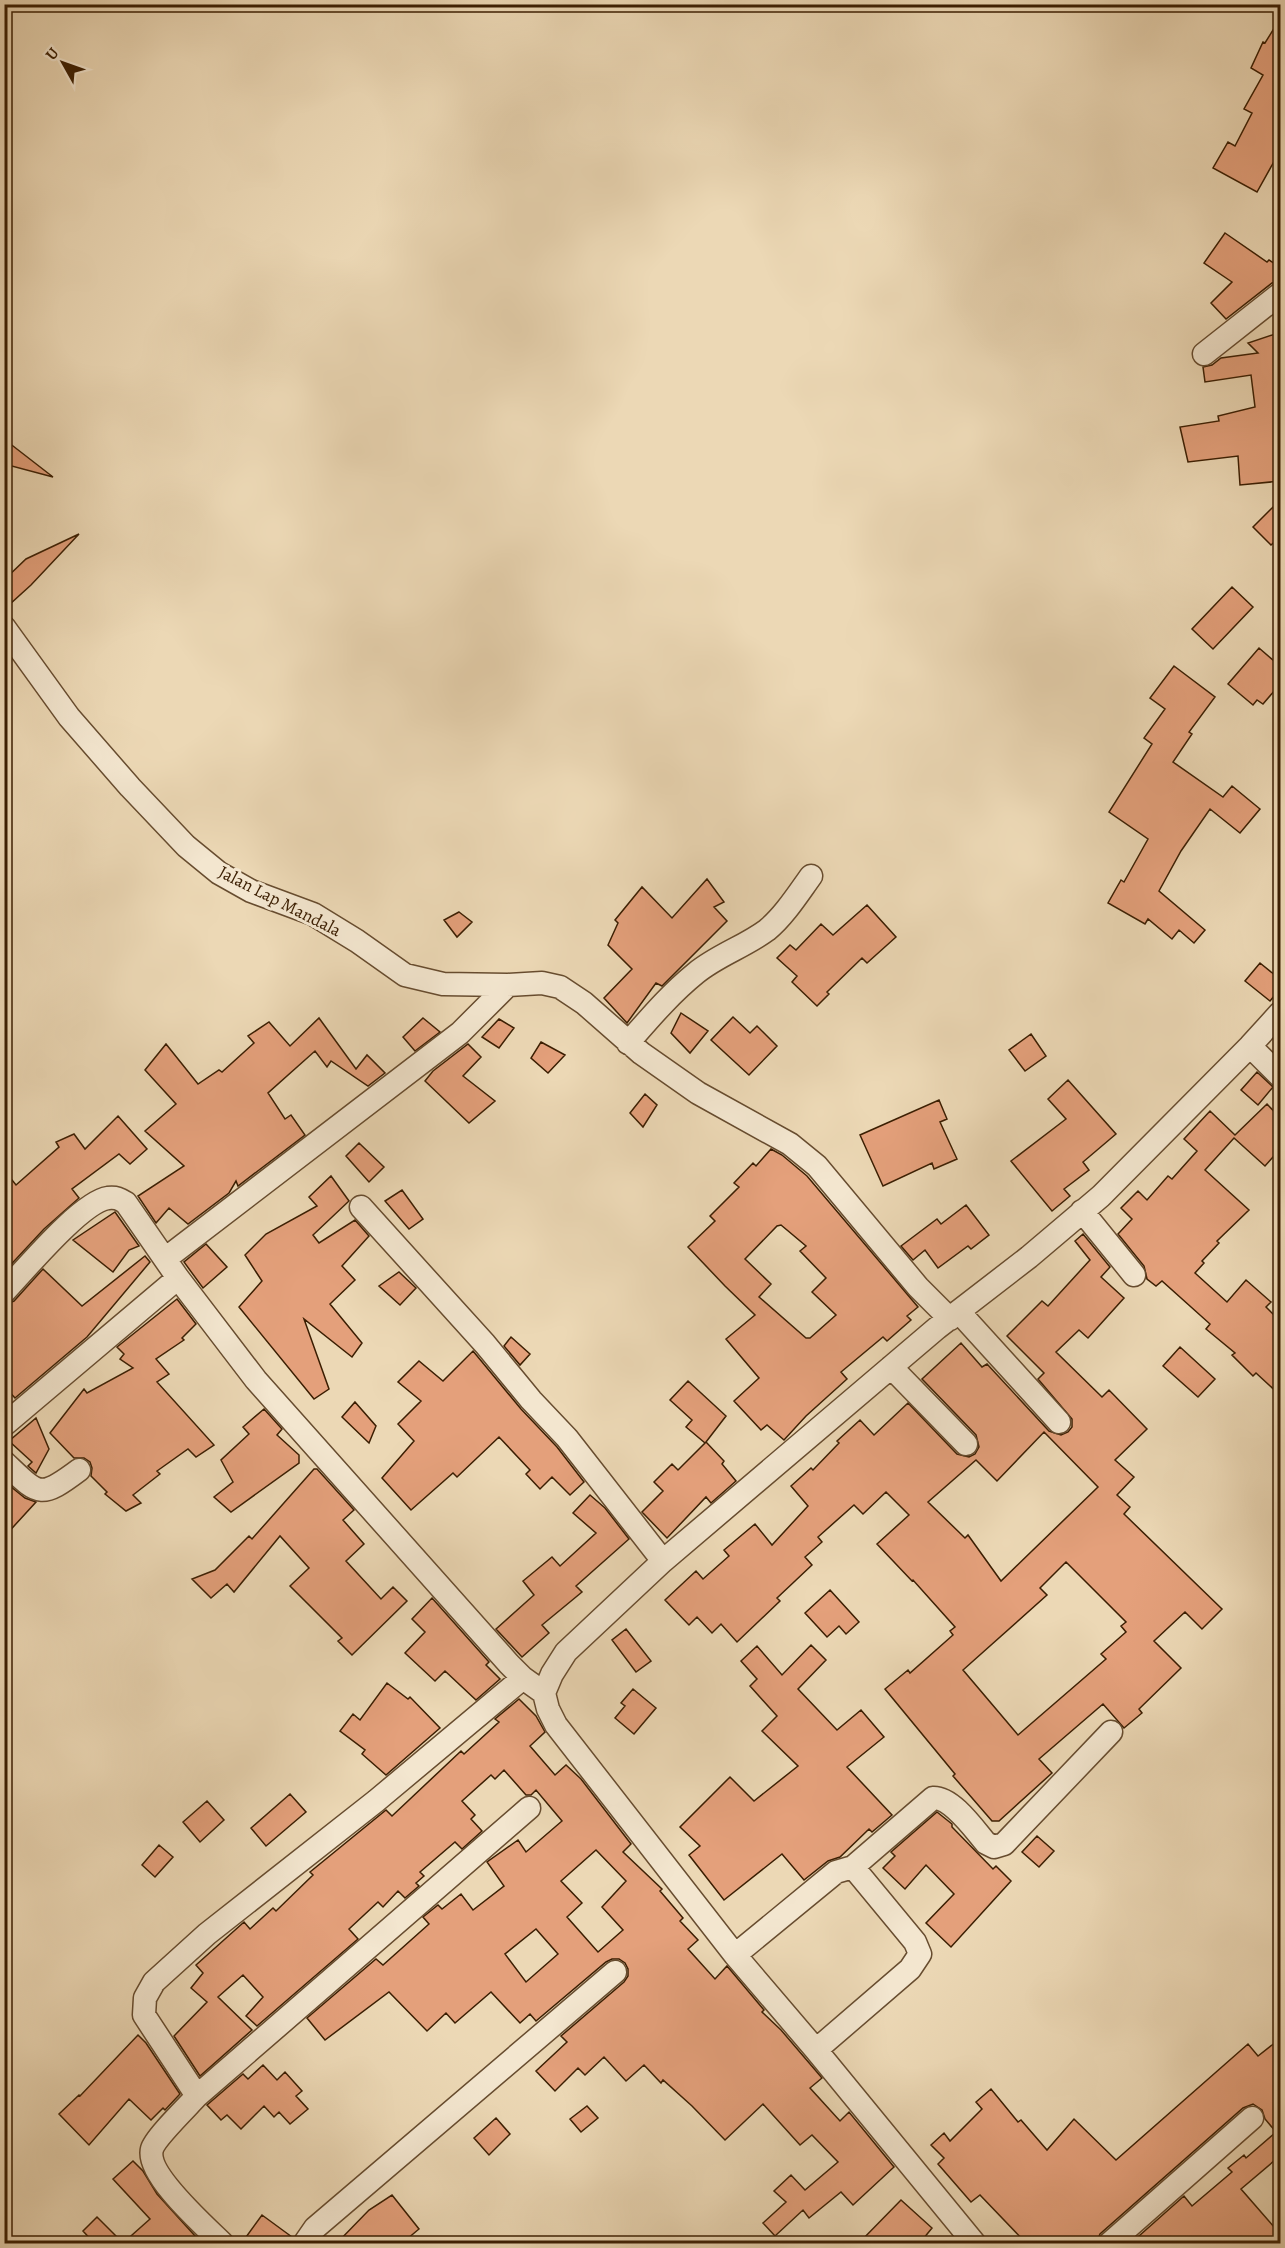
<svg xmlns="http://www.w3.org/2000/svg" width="1285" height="2248" viewBox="0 0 1285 2248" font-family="Alegreya,serif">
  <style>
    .building { fill: #e4a07b; stroke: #3b1e02; stroke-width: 1.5; fill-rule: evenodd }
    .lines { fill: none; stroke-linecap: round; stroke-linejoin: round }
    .minor-casing { stroke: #674c2f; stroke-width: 25 }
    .minor { stroke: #f3e6cf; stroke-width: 22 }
    .labels { text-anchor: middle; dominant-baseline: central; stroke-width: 6; stroke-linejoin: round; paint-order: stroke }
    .street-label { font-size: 18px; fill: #3b1e02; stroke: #f3e6cf }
  </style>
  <rect width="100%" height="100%" fill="#ecd8b5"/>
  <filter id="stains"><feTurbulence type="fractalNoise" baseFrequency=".00333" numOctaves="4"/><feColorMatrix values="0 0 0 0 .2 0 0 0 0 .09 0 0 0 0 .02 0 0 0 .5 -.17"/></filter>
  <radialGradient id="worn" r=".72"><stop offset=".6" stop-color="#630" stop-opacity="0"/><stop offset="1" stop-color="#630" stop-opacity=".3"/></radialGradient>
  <path class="building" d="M 1281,17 L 1281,161 L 1276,158 L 1257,192 L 1213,168 L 1228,142 L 1235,146 L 1252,113 L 1244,109 L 1263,75 L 1251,68 L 1263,42 L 1265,43 Z
    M 1225,233 L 1267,262 L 1269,260 L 1281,268 L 1281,281 L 1272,283 L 1226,319 L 1211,303 L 1232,282 L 1204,263 Z
    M 1281,332 L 1281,481 L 1240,485 L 1238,456 L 1188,462 L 1180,427 L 1219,421 L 1218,416 L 1255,407 L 1251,375 L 1205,382 L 1203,367 L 1212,365 L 1221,358 L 1258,353 L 1248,343 Z
    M 4,439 L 53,477 L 4,464 Z
    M 1281,499 L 1281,536 L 1271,545 L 1253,527 Z
    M 79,534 L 31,585 L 10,604 L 4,593 L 4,580 L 26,559 Z
    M 1232,587 L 1253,607 L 1213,649 L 1192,629 Z
    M 1259,648 L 1281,667 L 1281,683 L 1263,704 L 1257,700 L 1253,705 L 1228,684 Z
    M 1174,666 L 1215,697 L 1189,732 L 1192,734 L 1173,762 L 1223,797 L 1232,786 L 1260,809 L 1240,833 L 1210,809 L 1181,851 L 1159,891 L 1205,930 L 1194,943 L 1179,930 L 1172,939 L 1148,919 L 1145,924 L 1108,903 L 1121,880 L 1124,882 L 1148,839 L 1109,812 L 1152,744 L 1144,738 L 1165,709 L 1150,698 Z
    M 707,879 L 724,902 L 714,907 L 727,921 L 662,986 L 656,983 L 627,1023 L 604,998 L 632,969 L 608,945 L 618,923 L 615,920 L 642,887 L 672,918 Z
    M 867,905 L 896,937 L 867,963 L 862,958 L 827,992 L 829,994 L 817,1006 L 792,982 L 797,976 L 777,958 L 790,945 L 796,950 L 821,924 L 833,935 Z
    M 459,912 L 472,922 L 457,937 L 444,920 Z
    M 1260,963 L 1281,980 L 1281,988 L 1270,1001 L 1245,981 Z
    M 681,1013 L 708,1031 L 690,1053 L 671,1033 Z
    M 733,1017 L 750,1033 L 757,1026 L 777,1046 L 749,1075 L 711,1040 Z
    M 319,1018 L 356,1069 L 367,1055 L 385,1073 L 368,1086 L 331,1061 L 327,1067 L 315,1051 L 268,1093 L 285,1119 L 291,1115 L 305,1135 L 238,1186 L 236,1181 L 229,1193 L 188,1224 L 169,1208 L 156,1223 L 138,1196 L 184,1166 L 145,1131 L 176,1104 L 145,1070 L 166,1044 L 198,1084 L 219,1070 L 222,1072 L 254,1043 L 248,1036 L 269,1022 L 290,1046 Z
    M 423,1018 L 440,1032 L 415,1051 L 403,1037 Z
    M 499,1019 L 514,1028 L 499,1048 L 482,1037 Z
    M 1031,1034 L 1046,1056 L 1025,1071 L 1009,1050 Z
    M 541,1042 L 565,1055 L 548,1073 L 531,1058 Z
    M 468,1044 L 481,1057 L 463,1076 L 495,1101 L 469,1123 L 425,1081 L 433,1071 Z
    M 1257,1072 L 1273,1087 L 1258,1105 L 1241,1090 Z
    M 1068,1080 L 1116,1134 L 1083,1162 L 1089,1170 L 1064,1189 L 1070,1196 L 1052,1211 L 1011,1161 L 1066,1119 L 1048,1099 Z
    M 645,1094 L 657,1105 L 643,1127 L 630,1113 Z
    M 939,1100 L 947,1119 L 940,1122 L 957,1159 L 934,1169 L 932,1163 L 883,1186 L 860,1135 Z
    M 1267,1104 L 1281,1119 L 1281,1148 L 1265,1166 L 1234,1138 L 1205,1170 L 1249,1210 L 1217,1241 L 1219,1243 L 1202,1261 L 1204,1263 L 1195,1273 L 1227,1302 L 1246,1280 L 1271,1302 L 1266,1307 L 1281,1322 L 1281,1396 L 1256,1373 L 1253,1376 L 1232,1355 L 1235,1353 L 1206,1329 L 1210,1324 L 1162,1281 L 1156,1286 L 1147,1279 L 1144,1266 L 1118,1234 L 1132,1219 L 1121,1208 L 1138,1191 L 1147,1200 L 1168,1176 L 1172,1179 L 1197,1151 L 1184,1139 L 1210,1111 L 1235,1135 Z
    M 118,1116 L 147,1149 L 130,1164 L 119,1154 L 72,1189 L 79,1198 L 44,1229 L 4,1272 L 4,1170 L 16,1185 L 59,1147 L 56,1142 L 74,1134 L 85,1149 Z
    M 359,1143 L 384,1167 L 369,1182 L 346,1156 Z
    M 771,1149 L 782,1155 L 807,1176 L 918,1307 L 907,1316 L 911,1320 L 887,1341 L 883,1337 L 841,1372 L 847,1379 L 806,1416 L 784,1440 L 767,1425 L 761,1430 L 734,1401 L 759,1378 L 726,1339 L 755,1315 L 725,1286 L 688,1247 L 715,1221 L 710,1216 L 739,1187 L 734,1183 L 753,1163 L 756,1166 ZM 781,1225 L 806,1246 L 800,1251 L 826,1278 L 812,1292 L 836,1315 L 810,1338 L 806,1338 L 759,1297 L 771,1284 L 745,1259 L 777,1226 Z
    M 331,1176 L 349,1201 L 313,1235 L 319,1243 L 355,1220 L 369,1236 L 342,1266 L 355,1280 L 330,1304 L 362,1343 L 352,1357 L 304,1319 L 329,1389 L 314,1399 L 239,1307 L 262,1281 L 245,1255 L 266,1234 L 317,1206 L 309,1197 Z
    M 402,1190 L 423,1219 L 409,1229 L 385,1201 Z
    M 966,1205 L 989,1235 L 971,1249 L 968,1246 L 938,1268 L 925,1250 L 913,1260 L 901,1246 L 937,1219 L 941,1224 Z
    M 115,1212 L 139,1246 L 129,1250 L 113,1272 L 73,1240 Z
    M 1083,1234 L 1110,1267 L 1101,1277 L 1124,1298 L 1088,1338 L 1079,1330 L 1056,1352 L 1102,1397 L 1109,1390 L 1147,1429 L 1115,1460 L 1134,1477 L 1117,1495 L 1130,1507 L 1124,1514 L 1222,1609 L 1202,1629 L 1185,1612 L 1154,1641 L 1181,1668 L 1139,1709 L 1142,1713 L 1124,1728 L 1103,1704 L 1039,1759 L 1052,1773 L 999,1821 L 992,1821 L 953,1776 L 955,1774 L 885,1689 L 908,1670 L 910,1673 L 953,1635 L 950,1631 L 955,1627 L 913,1580 L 912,1581 L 877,1544 L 909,1515 L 886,1492 L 863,1514 L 854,1505 L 818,1537 L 822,1542 L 805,1557 L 812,1565 L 777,1598 L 780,1601 L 737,1642 L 721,1624 L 712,1633 L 697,1617 L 689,1625 L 665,1600 L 696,1571 L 703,1579 L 729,1556 L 724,1550 L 755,1524 L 772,1545 L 808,1506 L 791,1486 L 811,1468 L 813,1470 L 839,1443 L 837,1441 L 860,1420 L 874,1435 L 908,1403 L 957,1454 L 969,1457 L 975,1454 L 979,1447 L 976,1435 L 922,1379 L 961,1343 L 982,1367 L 987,1364 L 1049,1431 L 1061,1435 L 1068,1432 L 1072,1427 L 1072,1419 L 1038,1379 L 1044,1373 L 1007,1336 L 1042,1301 L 1048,1306 L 1090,1260 L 1075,1241 ZM 1044,1432 L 1098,1487 L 1001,1581 L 968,1535 L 965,1538 L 928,1502 L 976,1460 L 997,1481 ZM 1066,1562 L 1126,1622 L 1121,1626 L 1126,1632 L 1101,1654 L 1106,1659 L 1018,1735 L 963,1670 L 1047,1595 L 1040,1588 Z
    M 206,1244 L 227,1267 L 203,1288 L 184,1262 Z
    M 145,1256 L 150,1262 L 87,1337 L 15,1398 L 4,1386 L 4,1305 L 14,1301 L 43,1269 L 82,1306 Z
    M 399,1272 L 416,1288 L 400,1305 L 379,1286 Z
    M 177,1299 L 196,1324 L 182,1338 L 184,1340 L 156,1359 L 169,1374 L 157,1382 L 214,1445 L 196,1457 L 188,1449 L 157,1471 L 160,1474 L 133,1495 L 141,1503 L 126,1511 L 105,1494 L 107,1492 L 91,1476 L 92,1468 L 90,1462 L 84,1458 L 74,1458 L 50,1433 L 84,1389 L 87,1393 L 133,1368 L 120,1359 L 124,1354 L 117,1347 Z
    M 511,1337 L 530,1354 L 520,1365 L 504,1346 Z
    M 1180,1347 L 1215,1379 L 1198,1397 L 1163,1366 Z
    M 473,1351 L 521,1409 L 557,1447 L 584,1482 L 570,1495 L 552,1477 L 540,1489 L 526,1474 L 530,1470 L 499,1437 L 457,1477 L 453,1473 L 411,1510 L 382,1478 L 414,1441 L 398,1424 L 421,1401 L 398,1382 L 419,1361 L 443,1381 Z
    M 688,1381 L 726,1416 L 706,1442 L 724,1461 L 722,1464 L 736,1481 L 711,1503 L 706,1497 L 667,1538 L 642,1512 L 663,1491 L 654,1482 L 672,1464 L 678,1470 L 705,1443 L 686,1427 L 692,1420 L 670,1400 Z
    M 355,1402 L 376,1426 L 369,1443 L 342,1417 Z
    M 264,1409 L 282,1429 L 277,1435 L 299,1455 L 299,1463 L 231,1512 L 214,1497 L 233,1482 L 221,1460 L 249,1434 L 243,1427 Z
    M 36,1418 L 49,1449 L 36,1473 L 28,1466 L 32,1462 L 9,1441 Z
    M 314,1469 L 317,1469 L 354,1510 L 343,1520 L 364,1544 L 346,1561 L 381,1599 L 393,1587 L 407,1601 L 352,1655 L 338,1641 L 342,1638 L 290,1586 L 309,1568 L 280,1536 L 234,1592 L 227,1584 L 211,1598 L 192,1579 L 215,1570 L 249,1536 L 252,1539 Z
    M 10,1486 L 25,1498 L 36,1502 L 4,1537 L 4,1492 Z
    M 590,1495 L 605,1508 L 629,1539 L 576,1586 L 582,1592 L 542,1625 L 549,1633 L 522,1657 L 496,1629 L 534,1595 L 523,1581 L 552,1557 L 560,1566 L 596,1533 L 573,1513 Z
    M 830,1590 L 859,1622 L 846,1634 L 839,1626 L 827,1637 L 805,1613 Z
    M 432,1598 L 489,1662 L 486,1665 L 500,1679 L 476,1700 L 445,1671 L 435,1681 L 405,1653 L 425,1632 L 412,1619 Z
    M 626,1629 L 651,1661 L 636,1672 L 612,1640 Z
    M 811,1645 L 826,1660 L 798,1689 L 837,1730 L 861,1710 L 884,1737 L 847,1767 L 892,1815 L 872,1832 L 869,1829 L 840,1857 L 828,1861 L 804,1880 L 782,1854 L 724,1900 L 689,1855 L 700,1846 L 680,1827 L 730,1777 L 754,1801 L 798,1766 L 762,1731 L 777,1716 L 750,1686 L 757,1679 L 741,1661 L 757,1646 L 782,1675 Z
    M 387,1683 L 408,1699 L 410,1697 L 440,1728 L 386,1775 L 362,1754 L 365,1750 L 340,1731 L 353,1714 L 360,1720 Z
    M 633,1689 L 656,1708 L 634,1734 L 615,1718 L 625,1706 L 621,1703 Z
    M 519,1699 L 536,1716 L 545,1732 L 530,1746 L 555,1775 L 566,1765 L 581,1779 L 631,1844 L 623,1852 L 662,1889 L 660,1891 L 683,1918 L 680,1921 L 698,1940 L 688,1949 L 715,1979 L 727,1966 L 764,2010 L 762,2012 L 781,2030 L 822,2078 L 810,2088 L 840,2121 L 849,2112 L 894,2167 L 853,2205 L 841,2192 L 809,2218 L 803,2210 L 775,2236 L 763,2223 L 786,2202 L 774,2191 L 791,2175 L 805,2190 L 838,2162 L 812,2135 L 800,2145 L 763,2104 L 725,2140 L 692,2106 L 663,2080 L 661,2083 L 644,2065 L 626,2081 L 604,2057 L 585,2075 L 578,2068 L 555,2091 L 536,2071 L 567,2042 L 561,2036 L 624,1982 L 628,1976 L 628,1969 L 625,1963 L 619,1959 L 612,1959 L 606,1962 L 536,2021 L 530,2014 L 520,2023 L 491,1992 L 455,2023 L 446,2013 L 427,2031 L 389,1992 L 325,2040 L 307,2018 L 376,1959 L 383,1965 L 429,1924 L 423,1917 L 438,1905 L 442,1909 L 461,1894 L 473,1910 L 504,1886 L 487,1862 L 518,1840 L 526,1852 L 562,1821 L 536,1790 L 531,1795 L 526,1795 L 504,1770 L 495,1779 L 491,1775 L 462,1801 L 475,1815 L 471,1819 L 482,1831 L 462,1849 L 455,1842 L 420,1872 L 424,1876 L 416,1883 L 419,1886 L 405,1898 L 398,1891 L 383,1907 L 378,1902 L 349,1929 L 358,1939 L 257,2026 L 246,2016 L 263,1997 L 243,1975 L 218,1997 L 252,2030 L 200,2076 L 174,2036 L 207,2002 L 191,1988 L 203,1973 L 196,1965 L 244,1922 L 250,1929 L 273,1908 L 276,1911 L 313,1875 L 310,1872 L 386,1810 L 392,1816 L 461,1751 L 464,1754 L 499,1722 L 495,1719 ZM 596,1850 L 626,1881 L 602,1907 L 623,1930 L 598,1952 L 567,1917 L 582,1903 L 561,1881 ZM 536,1929 L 558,1954 L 526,1982 L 505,1954 Z
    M 290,1794 L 306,1812 L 266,1846 L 251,1828 Z
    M 207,1801 L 224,1820 L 200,1842 L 183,1822 Z
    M 937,1812 L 952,1824 L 952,1827 L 993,1869 L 996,1866 L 1011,1881 L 951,1947 L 926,1923 L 954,1894 L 926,1865 L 905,1889 L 883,1868 L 895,1856 L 891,1852 Z
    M 1037,1836 L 1054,1851 L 1039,1867 L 1022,1852 Z
    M 159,1845 L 173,1857 L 155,1877 L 142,1865 Z
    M 138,2035 L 146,2043 L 180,2094 L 165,2110 L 163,2108 L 151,2120 L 129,2099 L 89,2145 L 59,2114 L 79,2095 L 80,2096 Z
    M 1281,2038 L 1281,2155 L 1241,2189 L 1281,2235 L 1281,2244 L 1130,2244 L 1184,2196 L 1192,2206 L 1232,2172 L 1228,2168 L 1244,2155 L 1246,2158 L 1276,2132 L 1265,2119 L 1262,2110 L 1253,2104 L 1243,2108 L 1100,2234 L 1096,2244 L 1027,2244 L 980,2195 L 971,2202 L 938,2164 L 944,2158 L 931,2145 L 944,2133 L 950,2141 L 982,2109 L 976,2102 L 991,2089 L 1018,2122 L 1021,2120 L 1047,2150 L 1074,2119 L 1116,2160 L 1248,2044 L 1258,2056 Z
    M 263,2065 L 277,2080 L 285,2072 L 302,2091 L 296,2096 L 308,2109 L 290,2124 L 279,2112 L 274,2117 L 264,2106 L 241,2129 L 227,2115 L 221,2120 L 207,2105 L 243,2074 L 248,2079 Z
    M 587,2106 L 598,2118 L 581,2132 L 570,2119 Z
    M 496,2118 L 510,2134 L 489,2155 L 474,2138 Z
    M 133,2161 L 143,2171 L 157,2194 L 196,2237 L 189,2244 L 95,2244 L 83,2231 L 97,2217 L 123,2243 L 150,2219 L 113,2179 Z
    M 392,2195 L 419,2229 L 401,2244 L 336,2244 L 369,2210 Z
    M 901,2200 L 932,2228 L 919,2244 L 858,2244 Z
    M 262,2215 L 292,2237 L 291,2244 L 241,2244 Z"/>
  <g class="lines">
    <g class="minor-casing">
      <path id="minor" d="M 1204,354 L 1280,294
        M 4,627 L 69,717 L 130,787 L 186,846 L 219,873 L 251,891 L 313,914 L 357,941 L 405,975 L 443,984 L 508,985
        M 628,1043 C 649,1019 670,994 696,973 C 718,955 744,947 767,930 C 784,916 798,894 811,876
        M 1250,1046 L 1280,1076
        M 361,1207 L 485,1344 L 531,1400 L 567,1438 L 663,1561
        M 1082,1211 L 1134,1275
        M 165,1259 L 460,1033 L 508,985 L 542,983 L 560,987 L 584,1003 L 641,1053 L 698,1093 L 790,1144 L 817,1166 L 918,1287 L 950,1319
        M 4,1292 C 25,1270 81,1202 108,1198 C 116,1197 120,1199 126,1203 L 178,1278 L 256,1380 L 509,1664 L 523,1678 L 544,1693
        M 959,1312 L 1059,1422
        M 891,1367 L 966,1444
        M 4,1425 L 178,1278
        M 4,1462 C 39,1495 39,1500 79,1470
        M 853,1867 L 933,1798 C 952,1797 974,1829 986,1843 L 994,1847 L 1004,1844 L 1111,1732
        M 735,1955 L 836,1872 L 853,1867 L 915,1942 L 920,1954 L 910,1969 L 816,2050
        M 197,2096 L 144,2015 L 145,1998 L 154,1982 L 207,1934 L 376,1801 L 523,1678
        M 223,2244 C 206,2227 145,2174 152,2149 C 155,2138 188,2106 197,2096 L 529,1808
        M 304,2244 L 315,2228 L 615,1972
        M 975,2244 L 816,2050 L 735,1955 L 556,1725 L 548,1709 L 544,1693 L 552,1674 L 566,1652 L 663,1561 L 937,1328 L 1029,1257 L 1101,1196 L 1250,1046 L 1280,1013
        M 1109,2244 L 1252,2118"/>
    </g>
    <use href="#minor" class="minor"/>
  </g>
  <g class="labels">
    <g class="street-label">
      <text transform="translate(280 901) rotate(27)">Jalan Lap Mandala</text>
    </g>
  </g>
  <rect width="1285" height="2248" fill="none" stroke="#ecd8b5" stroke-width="24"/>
  <rect x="6" y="6" width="1273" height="2236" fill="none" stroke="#3b1e02" stroke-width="3"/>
  <rect x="12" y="12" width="1261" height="2224" fill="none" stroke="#3b1e02" stroke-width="1.5"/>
  <g transform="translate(63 63) rotate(310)" stroke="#f3e6cf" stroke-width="4.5" paint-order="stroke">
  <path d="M0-4.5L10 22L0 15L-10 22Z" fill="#3b1e02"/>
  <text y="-9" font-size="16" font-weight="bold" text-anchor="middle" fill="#3b1e02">U</text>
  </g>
  <rect width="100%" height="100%" filter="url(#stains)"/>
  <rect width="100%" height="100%" fill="url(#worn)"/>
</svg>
